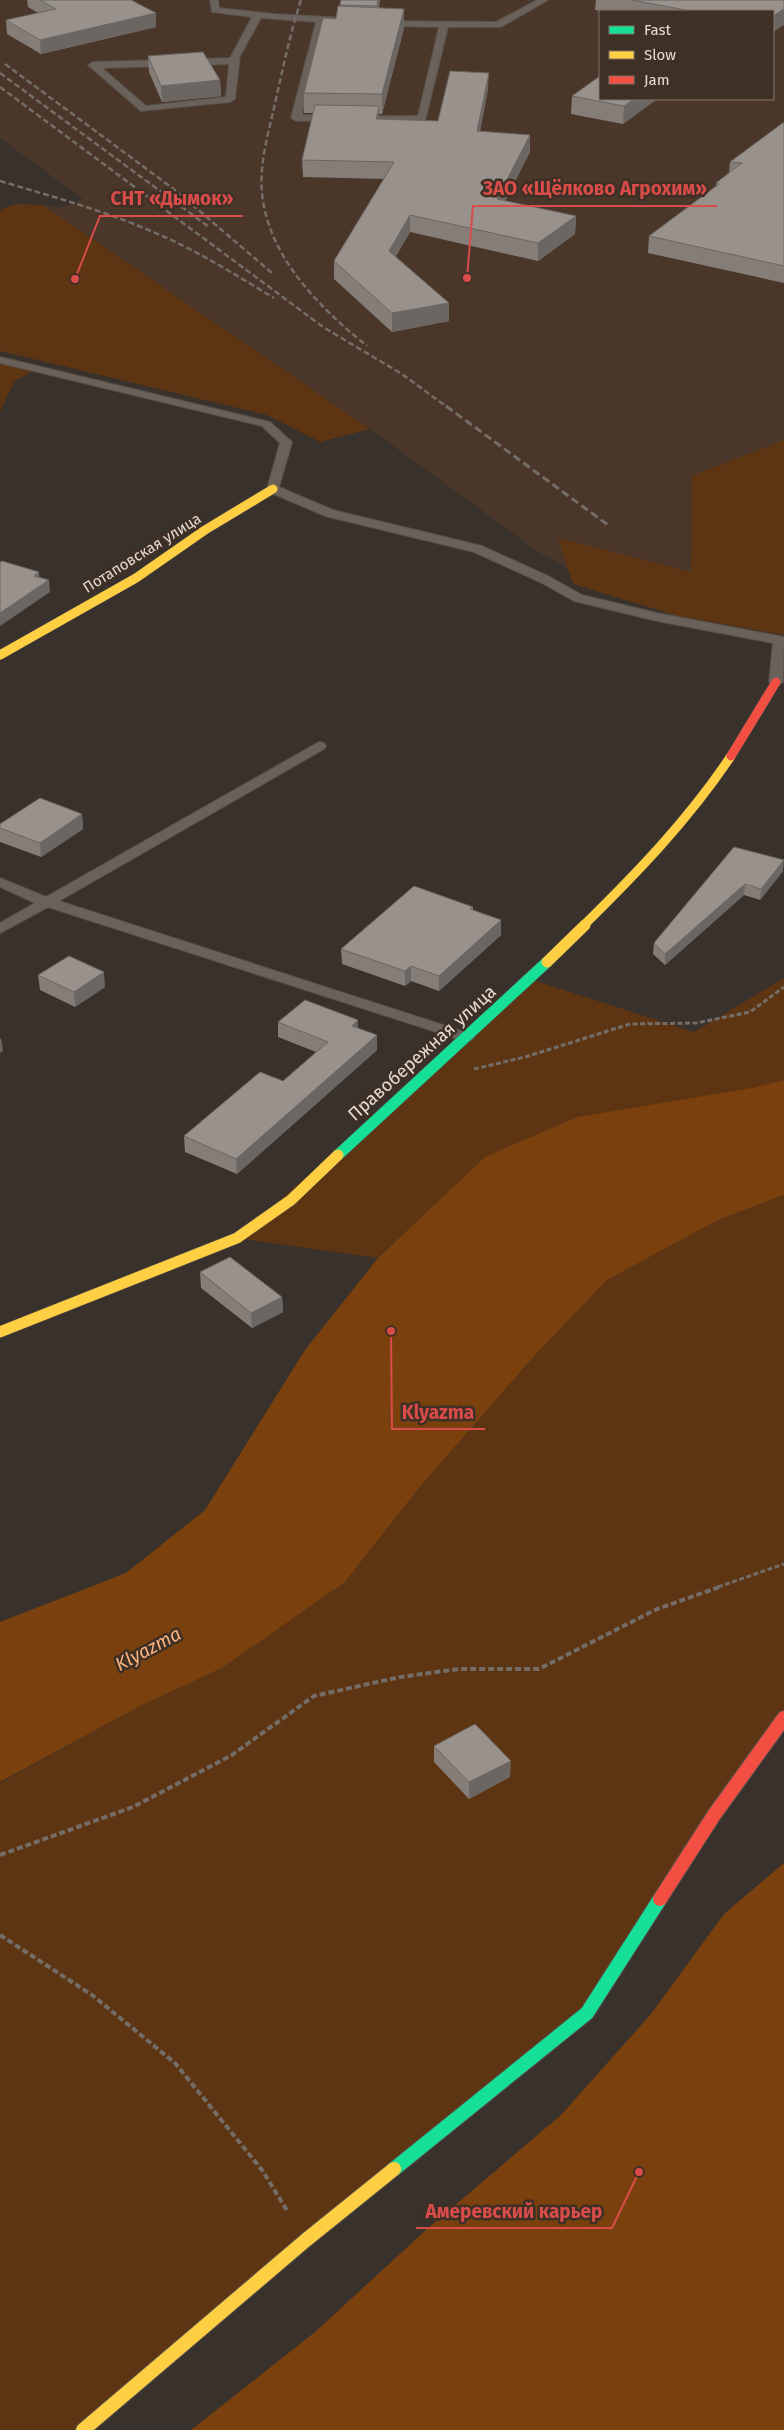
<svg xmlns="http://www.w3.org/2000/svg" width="784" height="2430" viewBox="0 0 784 2430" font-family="'Fira Sans',sans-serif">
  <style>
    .built { fill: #4a372a; fill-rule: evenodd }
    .green { fill: #5e3513 }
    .water { fill: #7a410e }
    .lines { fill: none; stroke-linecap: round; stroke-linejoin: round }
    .lane-casing { stroke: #57504a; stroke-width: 2 }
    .fast-far1-casing { stroke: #57504a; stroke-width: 12 }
    .fast-casing { stroke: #57504a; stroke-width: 16 }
    .slow-far2-casing { stroke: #57504a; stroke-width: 10 }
    .slow-far1-casing { stroke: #57504a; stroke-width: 12 }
    .slow-casing { stroke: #57504a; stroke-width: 16 }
    .jam-far1-casing { stroke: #57504a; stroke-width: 10 }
    .jam-casing { stroke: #57504a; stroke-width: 16 }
    .path-far1 { stroke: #746c67; stroke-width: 3; stroke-dasharray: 5 2.5; stroke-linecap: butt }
    .path { stroke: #746c67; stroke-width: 4; stroke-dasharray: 6 3; stroke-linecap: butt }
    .lane { fill: #6a615a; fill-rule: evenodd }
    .fast-far1 { stroke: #16e098; stroke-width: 11 }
    .fast { stroke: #16e098; stroke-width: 14 }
    .slow-far2 { stroke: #ffcf43; stroke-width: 9 }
    .slow-far1 { stroke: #ffcf43; stroke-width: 11 }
    .slow { stroke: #ffcf43; stroke-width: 14 }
    .jam-far1 { stroke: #f24e42; stroke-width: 9 }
    .jam { stroke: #f24e42; stroke-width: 14 }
    .rail-far1 { stroke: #756d67; stroke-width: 2.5; stroke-dasharray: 6 3; stroke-linecap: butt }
    .rail { stroke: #756d67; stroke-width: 3; stroke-dasharray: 8 4; stroke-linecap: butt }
    .wall { fill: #847d78 }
    .shaded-wall { fill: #6b6662 }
    .building { fill: #99918c; stroke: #6b6662 }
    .labels { text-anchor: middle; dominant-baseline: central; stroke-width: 5; stroke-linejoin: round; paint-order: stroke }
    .far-street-label { font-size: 15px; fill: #e4dbd4; stroke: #3f3025 }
    .street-label { font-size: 18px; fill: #e4dbd4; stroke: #3f3025 }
    .water-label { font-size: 19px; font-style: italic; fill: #fab27e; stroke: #3f3025 }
    .leader { fill: none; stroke: #d94c4a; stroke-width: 2 }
    .callout-dot { fill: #d94c4a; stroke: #3f3025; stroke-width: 2 }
    .callout-label { font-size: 19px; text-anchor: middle; font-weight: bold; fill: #d94c4a; stroke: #3f3025; stroke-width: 5; stroke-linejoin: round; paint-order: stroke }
  </style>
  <rect width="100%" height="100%" fill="#39312b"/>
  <path class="built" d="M 0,0 L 784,0 L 784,630 L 619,596 L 540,553 L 370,429 L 43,205 L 61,208 L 83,199 L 0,138 ZM 600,11 L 773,11 L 773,99 L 600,99 Z"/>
  <path class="green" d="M 15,204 L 43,205 L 370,429 L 320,442 L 267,415 L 0,351 L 0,210 Z
    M 0,360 L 34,370 L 14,382 L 0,412 Z
    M 784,440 L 784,635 L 678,616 L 573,584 L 558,538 L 691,572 L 692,476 Z
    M 784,978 L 784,1080 L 485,1157 L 378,1258 L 237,1238 L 530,979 L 694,1032 Z
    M 784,1195 L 784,1718 L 587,2013 L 83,2430 L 0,2430 L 0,1783 L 142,1705 L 222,1668 L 345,1582 L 418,1489 L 536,1354 L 607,1280 L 718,1220 Z"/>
  <path class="water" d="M 784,1080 L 784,1195 L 718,1220 L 607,1280 L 536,1354 L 418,1489 L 345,1582 L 222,1668 L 142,1705 L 0,1782 L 0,1622 L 126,1573 L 205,1510 L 305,1350 L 378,1258 L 485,1157 L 578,1117 L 752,1088 Z
    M 784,1863 L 784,2430 L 191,2430 L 315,2332 L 427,2229 L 561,2115 L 651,2014 L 724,1914 Z"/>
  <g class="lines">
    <g class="lane-casing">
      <path id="lane" d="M 210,0 L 218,0 L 219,8 L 275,14 L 346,18 L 346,22 L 325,22 L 302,115 L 334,115 L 339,118 L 337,120 L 296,121 L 291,118 L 316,22 L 261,18 L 240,56 L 235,99 L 230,102 L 141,111 L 88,65 L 93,62 L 230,58 L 252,17 L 212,12 ZM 229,64 L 226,97 L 146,106 L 102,68 Z
        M 537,0 L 548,0 L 501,27 L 448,27 L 425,121 L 358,122 L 353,119 L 358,116 L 418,116 L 439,27 L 383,26 L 378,23 L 380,21 L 496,22 Z
        M 0,357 L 270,422 L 292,442 L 279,487 L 333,510 L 482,546 L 550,577 L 582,595 L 657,613 L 784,637 L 783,682 L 776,686 L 769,682 L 773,643 L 657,621 L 574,601 L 542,583 L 474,552 L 325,516 L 269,492 L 267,489 L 280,443 L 262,426 L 0,363 Z
        M 319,742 L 324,743 L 326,746 L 324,749 L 59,901 L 471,1034 L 474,1037 L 471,1040 L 461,1040 L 48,907 L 0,933 L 0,923 L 35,903 L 0,887 L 0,878 L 46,897 Z"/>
    </g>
    <g class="fast-far1-casing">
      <path id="fast-far1" d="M 338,1155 L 547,962"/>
    </g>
    <g class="fast-casing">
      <path id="fast" d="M 394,2169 L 587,2013 L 660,1899"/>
    </g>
    <g class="slow-far2-casing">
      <path id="slow-far2" d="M 0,655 L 136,578 L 205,530 L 273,489
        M 583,926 C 637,873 689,819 731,756"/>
    </g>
    <g class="slow-far1-casing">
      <path id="slow-far1" d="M 547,962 L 585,925
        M 0,1332 L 237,1238 L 291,1200 L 338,1155"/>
    </g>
    <g class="slow-casing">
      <path id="slow" d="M 83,2430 L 306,2240 L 394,2169"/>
    </g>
    <g class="jam-far1-casing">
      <path id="jam-far1" d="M 731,756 L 776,682"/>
    </g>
    <g class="jam-casing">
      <path id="jam" d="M 660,1899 L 714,1815 L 784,1718"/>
    </g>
    <path class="path-far1" d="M 474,1069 L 525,1057 L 630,1024 L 696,1023 L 750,1012 L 784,987
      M 718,1587 L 784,1564"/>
    <path class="path" d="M 0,1855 L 133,1807 L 232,1755 L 314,1696 L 400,1677 L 459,1669 L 539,1669 L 657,1609 L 722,1586
      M 0,1935 L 92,1995 L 175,2063 L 262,2170 L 288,2212"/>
    <use href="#lane" class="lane"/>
    <use href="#fast-far1" class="fast-far1"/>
    <use href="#fast" class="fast"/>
    <use href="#slow-far2" class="slow-far2"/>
    <use href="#slow-far1" class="slow-far1"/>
    <use href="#slow" class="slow"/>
    <use href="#jam-far1" class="jam-far1"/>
    <use href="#jam" class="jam"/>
    <path class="rail-far1" d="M 301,0 C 290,34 283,68 275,103 C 269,132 259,163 262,193 C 268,257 320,308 367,346
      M 5,64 L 175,190 L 272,273
      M 0,73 L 209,227
      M 0,87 L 323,327 L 402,374 L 447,407
      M 0,181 C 54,197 109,212 160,235 C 200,252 237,276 274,298"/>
    <path class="rail" d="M 446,406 L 608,525"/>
  </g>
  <path class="wall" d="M 27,0 L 131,0 L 156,13 L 156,27 L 41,54 L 7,34 L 6,20 L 38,13 L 28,7 Z
    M 341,0 L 380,0 L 379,8 L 404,9 L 404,28 L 382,114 L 379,114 L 379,119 L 438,121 L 488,89 L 480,131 L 530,135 L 530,152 L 505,201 L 576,216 L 575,234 L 538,261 L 410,232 L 396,256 L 449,321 L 392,332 L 334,279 L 334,261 L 384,179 L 303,177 L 302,160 L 313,113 L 304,113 L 304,93 L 336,19 L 340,6 Z
    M 596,0 L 784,0 L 773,11 L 604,11 L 595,10 Z
    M 148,56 L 220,80 L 221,96 L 162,102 L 149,72 Z
    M 572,96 L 657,99 L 623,124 L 571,114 Z
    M 784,122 L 784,283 L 648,253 L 649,236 L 716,186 L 716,183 L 729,173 L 730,162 Z
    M 82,814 L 83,829 L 41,857 L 0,842 L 0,824 Z
    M 734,847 L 783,871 L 760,900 L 744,895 L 665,965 L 653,954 L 654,943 Z
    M 473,907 L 473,911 L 501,920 L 501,935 L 439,991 L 411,981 L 405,986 L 342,964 L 341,949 Z
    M 38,975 L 105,987 L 75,1007 L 40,990 Z
    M 278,1022 L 358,1028 L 377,1050 L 237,1174 L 185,1152 L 184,1136 L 283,1081 L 316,1052 L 278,1037 Z
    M 200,1272 L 282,1297 L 283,1312 L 252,1328 L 201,1288 Z
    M 434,1746 L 510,1777 L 469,1799 L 434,1762 Z"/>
  <path class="shaded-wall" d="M 378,0 L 380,0 L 377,17 L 377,6 Z
    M 404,9 L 404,28 L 382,114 L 382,94 Z
    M 784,9 L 784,25 L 773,32 L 773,16 Z
    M 156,13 L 156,27 L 41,54 L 40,40 Z
    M 489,73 L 488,89 L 477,148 L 477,131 Z
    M 220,80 L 221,96 L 162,102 L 161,86 Z
    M 634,99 L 657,99 L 623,124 L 624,106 Z
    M 379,106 L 379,123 L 376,119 Z
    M 530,135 L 530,152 L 496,216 L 497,199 Z
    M 410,215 L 410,232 L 389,268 L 389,251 Z
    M 576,216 L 575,234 L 538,261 L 538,243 Z
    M 449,303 L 449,321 L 392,332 L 392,313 Z
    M 39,572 L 40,584 L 34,576 Z
    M 49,580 L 50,592 L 0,626 L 0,613 Z
    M 82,814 L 83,829 L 41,857 L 40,843 Z
    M 784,860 L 783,871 L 760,900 L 761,889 Z
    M 745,884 L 744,895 L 665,965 L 665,954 Z
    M 501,920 L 501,935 L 439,991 L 439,976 Z
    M 411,966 L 411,981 L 405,986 L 405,971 Z
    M 104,972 L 105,987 L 75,1007 L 74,992 Z
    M 358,1020 L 358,1036 L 352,1026 Z
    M 377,1035 L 377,1050 L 237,1174 L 236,1159 Z
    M 1,1038 L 3,1051 L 0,1053 L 0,1039 Z
    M 282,1297 L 283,1312 L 252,1328 L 251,1313 Z
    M 511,1761 L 510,1777 L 469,1799 L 469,1782 Z"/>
  <path class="building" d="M 40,0 L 131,0 L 156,13 L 40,40 L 6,20 L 56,9 Z
    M 341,0 L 378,0 L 377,6 L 340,5 Z
    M 632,0 L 784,0 L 784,9 L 773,16 L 773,11 L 691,11 Z
    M 338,6 L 404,9 L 382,94 L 304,93 L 323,18 L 336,19 Z
    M 203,52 L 220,80 L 161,86 L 148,56 Z
    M 450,71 L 489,73 L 477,131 L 530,135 L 497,199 L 576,216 L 538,243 L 410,215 L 389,251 L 449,303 L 392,313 L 334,261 L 394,162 L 302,160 L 315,105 L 379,106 L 376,119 L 438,121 Z
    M 600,76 L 600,99 L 634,99 L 624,106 L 572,96 Z
    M 784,122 L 784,266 L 649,236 L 719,184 L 716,183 L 742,163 L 730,162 Z
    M 2,561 L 39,572 L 34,576 L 49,580 L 0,613 L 0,562 Z
    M 40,798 L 82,814 L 40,843 L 0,828 L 0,824 Z
    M 734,847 L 784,860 L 761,889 L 745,884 L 665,954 L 654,943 Z
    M 414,886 L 473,907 L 470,909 L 501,920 L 439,976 L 411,966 L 405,971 L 341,949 Z
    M 69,956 L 104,972 L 74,992 L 38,975 Z
    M 305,1000 L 358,1020 L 352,1026 L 377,1035 L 236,1159 L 184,1136 L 260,1072 L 283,1081 L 328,1042 L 278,1022 Z
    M 230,1257 L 282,1297 L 251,1313 L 200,1272 Z
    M 475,1724 L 511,1761 L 469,1782 L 434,1746 Z"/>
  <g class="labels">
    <g class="far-street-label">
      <text transform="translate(142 553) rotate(-32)">Потаповская улица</text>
    </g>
    <g class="street-label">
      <text transform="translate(422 1053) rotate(-42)">Правобережная улица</text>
    </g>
    <g class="water-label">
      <text transform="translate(148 1649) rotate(-28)">Klyazma</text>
    </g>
  </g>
  <path class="leader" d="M467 278L473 206H717M75 279L100 216H243M391 1331L392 1429H485M639 2172L612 2228H416"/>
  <g class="callout-dot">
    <circle cx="467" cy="278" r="5"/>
    <circle cx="75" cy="279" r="5"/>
    <circle cx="391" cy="1331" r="5"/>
    <circle cx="639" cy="2172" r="5"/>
  </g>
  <g class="callout-label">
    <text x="595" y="195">ЗАО «Щёлково Агрохим»</text>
    <text x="172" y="205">СНТ «Дымок»</text>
    <text x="438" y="1419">Klyazma</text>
    <text x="514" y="2218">Амеревский карьер</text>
  </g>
  <rect x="599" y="10" width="175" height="90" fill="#3f3025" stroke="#81746b"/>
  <rect x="609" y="26" width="25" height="8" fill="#16e098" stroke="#81746b"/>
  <text x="644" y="35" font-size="15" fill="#e4dbd4">Fast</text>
  <rect x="609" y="51" width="25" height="8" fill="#ffcf43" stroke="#81746b"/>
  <text x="644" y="60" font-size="15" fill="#e4dbd4">Slow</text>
  <rect x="609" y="76" width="25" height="8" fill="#f24e42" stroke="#81746b"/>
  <text x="644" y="85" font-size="15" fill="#e4dbd4">Jam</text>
</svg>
